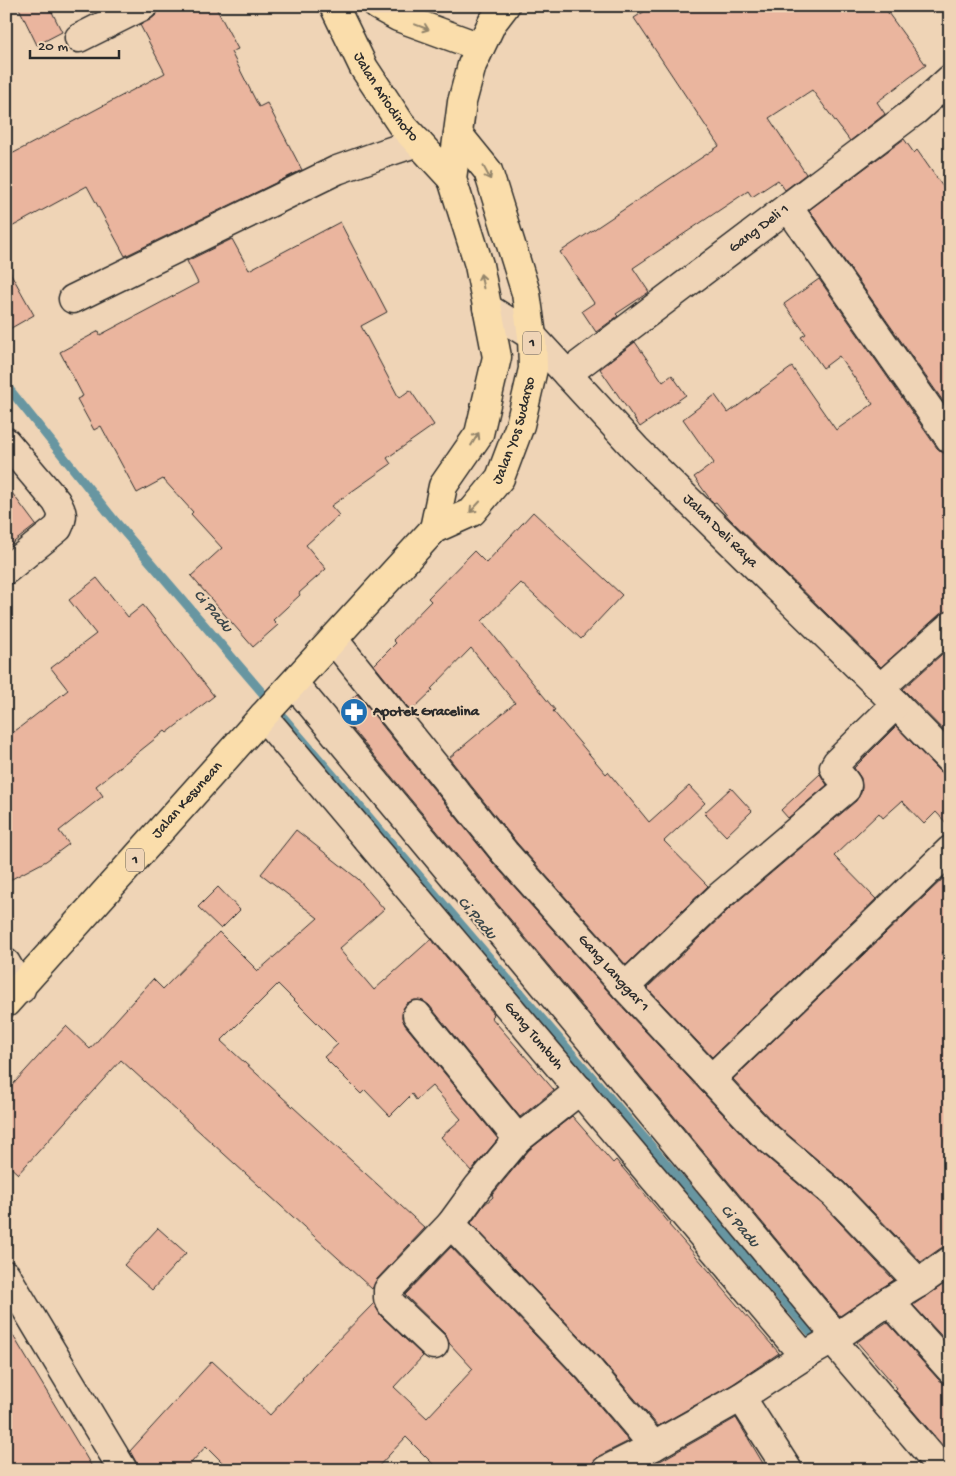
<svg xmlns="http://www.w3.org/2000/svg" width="956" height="1476" viewBox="0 0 956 1476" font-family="'Gochi Hand',sans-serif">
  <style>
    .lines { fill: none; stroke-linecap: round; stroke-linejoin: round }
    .stream { stroke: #6896a1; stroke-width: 9 }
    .building { fill: #eab59e; stroke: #2b2b2b }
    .minor-casing { stroke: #2b2b2b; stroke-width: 31 }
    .major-casing { stroke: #2b2b2b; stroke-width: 31 }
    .highway-casing { stroke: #2b2b2b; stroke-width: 31 }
    .minor { stroke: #efd4b6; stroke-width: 28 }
    .major { stroke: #faddab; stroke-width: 28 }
    .highway { stroke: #faddab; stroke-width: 28 }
    .oneway { stroke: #92846b }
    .labels { text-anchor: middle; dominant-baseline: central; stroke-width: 4; stroke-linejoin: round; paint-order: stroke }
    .shield { fill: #efd4b6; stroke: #665e55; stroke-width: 1 }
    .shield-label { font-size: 14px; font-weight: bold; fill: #2b2b2b }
    .street-label { font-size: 15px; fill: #2b2b2b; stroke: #efd4b6 }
    .poi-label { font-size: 15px; font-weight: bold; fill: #2b2b2b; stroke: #efd4b6; text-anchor: start }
    .water-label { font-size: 16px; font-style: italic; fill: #3a4649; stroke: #efd4b6 }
  </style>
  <rect width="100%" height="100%" fill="#efd4b6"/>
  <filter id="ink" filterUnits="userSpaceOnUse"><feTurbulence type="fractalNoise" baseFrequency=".02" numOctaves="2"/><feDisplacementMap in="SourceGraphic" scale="10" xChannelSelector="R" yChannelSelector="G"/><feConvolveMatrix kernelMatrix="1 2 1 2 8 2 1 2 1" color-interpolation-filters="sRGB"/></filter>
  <g filter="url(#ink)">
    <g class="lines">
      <path class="stream" d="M 6,385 L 115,521 L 820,1343"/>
    </g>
    <path class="building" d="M 18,6 L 49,6 L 62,32 L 37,45 Z
      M 159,6 L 215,6 L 238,49 L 231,52 L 259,107 L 267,103 L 302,170 L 125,256 L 87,186 L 6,230 L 6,157 L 165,73 L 140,25 L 150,20 L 156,15 Z
      M 653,6 L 883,6 L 926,65 L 877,102 L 885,114 L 850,141 L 812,90 L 769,118 L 806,174 L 785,190 L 778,180 L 752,197 L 748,191 L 633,268 L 649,292 L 616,314 L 618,316 L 596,332 L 582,311 L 594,303 L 560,252 L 719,146 L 634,18 Z
      M 904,139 L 914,153 L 917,150 L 950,197 L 950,411 L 809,210 Z
      M 340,222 L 387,312 L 361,326 L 399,398 L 410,390 L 434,425 L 387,458 L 391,464 L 331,506 L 339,515 L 306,545 L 326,569 L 299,593 L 300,595 L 273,620 L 278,625 L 253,647 L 191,576 L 222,548 L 191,514 L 193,512 L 163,479 L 137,493 L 101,426 L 94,430 L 77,399 L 83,396 L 60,352 L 99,331 L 100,335 L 198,283 L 187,261 L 232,239 L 249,270 Z
      M 6,265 L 34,315 L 6,331 Z
      M 819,279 L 937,448 L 943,453 L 950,454 L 950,611 L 946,611 L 940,614 L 881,667 L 729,518 L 716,502 L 714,503 L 710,499 L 694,477 L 714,463 L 683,419 L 715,395 L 728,413 L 792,367 L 836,430 L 873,404 L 839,356 L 823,368 L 801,337 L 806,334 L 784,304 Z
      M 635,342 L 663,382 L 672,375 L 686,395 L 640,427 L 600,369 Z
      M 6,485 L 36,525 L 6,548 Z
      M 533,512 L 622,595 L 581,639 L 521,583 L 482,621 L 555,710 L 553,711 L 606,774 L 608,772 L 649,822 L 689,786 L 705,803 L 664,841 L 708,886 L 626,965 L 517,843 L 449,758 L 515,703 L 471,648 L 431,689 L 433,690 L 411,711 L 374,665 L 396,643 L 393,640 L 431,601 L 428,598 L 474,551 L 486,563 Z
      M 97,578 L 128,617 L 143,605 L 214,696 L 167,733 L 165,731 L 96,786 L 103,796 L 59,831 L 69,844 L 46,861 L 6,882 L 6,738 L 68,690 L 51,668 L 96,634 L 69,600 Z
      M 950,647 L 950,737 L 903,689 Z
      M 357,694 L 493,863 L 614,998 L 750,1143 L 823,1205 L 894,1280 L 840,1316 L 338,712 Z
      M 896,726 L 939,771 L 945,775 L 950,775 L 950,827 L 936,812 L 924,824 L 902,801 L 883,818 L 879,813 L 834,856 L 876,899 L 712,1057 L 647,988 L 730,908 L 856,801 L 861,793 L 862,788 L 861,778 L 854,768 Z
      M 820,774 L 827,785 L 788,818 L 781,810 Z
      M 731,788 L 752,811 L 726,836 L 704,813 Z
      M 296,830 L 358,879 L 384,909 L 339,949 L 374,990 L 431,939 L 494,1014 L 491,1017 L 554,1090 L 520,1117 L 429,1005 L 423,1001 L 415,1000 L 407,1003 L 403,1009 L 402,1017 L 405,1025 L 498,1139 L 471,1171 L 441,1137 L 461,1119 L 432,1086 L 416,1100 L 412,1094 L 390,1116 L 365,1090 L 361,1094 L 324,1057 L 338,1044 L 278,984 L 221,1041 L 425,1228 L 377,1279 L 372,1289 L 121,1060 L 18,1174 L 6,1163 L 6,1092 L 66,1026 L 90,1049 L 153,979 L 163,989 L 219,932 L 258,971 L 318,918 L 261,874 Z
      M 950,872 L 950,946 L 941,954 L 950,964 L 950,1246 L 941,1248 L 921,1262 L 845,1183 L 772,1121 L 733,1079 Z
      M 218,887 L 240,910 L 221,929 L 198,907 Z
      M 572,1116 L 613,1163 L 616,1160 L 670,1224 L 669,1225 L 717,1280 L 716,1280 L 737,1305 L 779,1353 L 733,1384 L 658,1426 L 599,1357 L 471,1223 L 484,1205 L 493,1197 L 492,1195 L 529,1150 Z
      M 158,1228 L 186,1253 L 152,1290 L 124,1265 Z
      M 451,1247 L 576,1378 L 629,1441 L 599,1456 L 593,1462 L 590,1470 L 439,1470 L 406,1437 L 375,1470 L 230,1470 L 206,1446 L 185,1470 L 139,1470 L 136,1462 L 130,1451 L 212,1361 L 270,1415 L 303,1379 L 302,1378 L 325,1353 L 374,1303 L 381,1316 L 423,1356 L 394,1387 L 427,1418 L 473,1369 L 449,1343 L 445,1334 L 405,1295 Z
      M 950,1280 L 950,1345 L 913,1305 Z
      M 887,1322 L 938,1379 L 945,1384 L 950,1384 L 950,1454 L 895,1390 L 897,1388 L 857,1342 Z
      M 6,1324 L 94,1470 L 6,1470 Z
      M 736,1418 L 767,1470 L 641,1470 L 662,1460 Z"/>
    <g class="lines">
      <g class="minor-casing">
        <g id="minor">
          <path d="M 79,38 L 143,6"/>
          <path d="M 788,207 L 950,439"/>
          <path d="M 73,299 L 337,170 L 385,153 L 418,142"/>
          <path id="s1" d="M 487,308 L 532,336 L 636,449 L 880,688 L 950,760"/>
          <path id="s2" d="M 567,374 L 915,111 L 950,79"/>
          <path d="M 6,442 L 56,501 C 63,513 64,516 58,528 L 6,570"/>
          <path id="s3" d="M 334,640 L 505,853 L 625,987 L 761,1132 L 834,1194 L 919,1283"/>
          <path d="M 294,684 L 837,1337"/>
          <path d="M 880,688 L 950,626"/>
          <path id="s4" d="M 263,716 L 804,1356"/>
          <path d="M 6,963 L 21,989"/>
          <path d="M 625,987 L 720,896 L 846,789 L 847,785 C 844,778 836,774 834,767 L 837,762 L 896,704"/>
          <path d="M 417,1015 L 518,1139 L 478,1187 L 451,1224 L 388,1290 L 388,1298 L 392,1305 L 434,1345"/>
          <path d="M 711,1079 L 950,850"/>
          <path d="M 518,1139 L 580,1090"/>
          <path d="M 451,1224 L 588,1368 L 654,1446"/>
          <path d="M 6,1275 L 123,1470"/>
          <path d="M 889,1301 L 950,1369"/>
          <path d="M 832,1340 L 943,1470"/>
          <path d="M 741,1397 L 788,1470"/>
          <path d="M 606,1470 L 654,1446 L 741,1397 L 804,1356 L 832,1340 L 889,1301 L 919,1283 L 950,1261"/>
        </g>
      </g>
      <g class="major-casing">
        <g id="major">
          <path id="s5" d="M 334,6 L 364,68 L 401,124 L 452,179"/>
          <path d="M 378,6 L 398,17 L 480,47"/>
        </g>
      </g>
      <g class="highway-casing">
        <g id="highway">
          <path d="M 434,529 L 443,486 L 479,434 L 497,357 L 479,265 L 452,179 L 462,102 L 472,65 L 492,23 L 505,6"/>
          <path id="s6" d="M 6,1003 L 263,716 L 434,529 L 472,512 L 500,478 L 520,425 L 533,369 L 532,336 L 526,293 L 488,171 L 458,134"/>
        </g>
      </g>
      <use href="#minor" class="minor"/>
      <use href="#major" class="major"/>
      <use href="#highway" class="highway"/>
    </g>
    <defs><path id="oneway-shaft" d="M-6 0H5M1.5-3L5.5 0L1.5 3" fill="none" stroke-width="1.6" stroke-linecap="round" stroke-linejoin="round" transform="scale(1.25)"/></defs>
    <g class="oneway">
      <use href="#oneway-shaft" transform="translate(422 27) rotate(21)"/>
      <use href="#oneway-shaft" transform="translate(487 173) rotate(62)"/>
      <use href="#oneway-shaft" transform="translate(482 281) rotate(-101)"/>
      <use href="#oneway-shaft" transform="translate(475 439) rotate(-59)"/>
      <use href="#oneway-shaft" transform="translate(475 507) rotate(133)"/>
    </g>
  </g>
  <defs>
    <g id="pharmacy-disc" transform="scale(1.4375)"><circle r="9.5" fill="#1f6fb2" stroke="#efd4b6"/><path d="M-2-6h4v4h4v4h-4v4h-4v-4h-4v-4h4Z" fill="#fff"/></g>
  </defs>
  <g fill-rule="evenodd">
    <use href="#pharmacy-disc" x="354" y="712"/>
  </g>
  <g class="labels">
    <g class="shield">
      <rect x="523" y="331.5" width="18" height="23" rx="4"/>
      <rect x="126" y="848.5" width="18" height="23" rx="4"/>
    </g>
    <g class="shield-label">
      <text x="532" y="343">1</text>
      <text x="135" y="860">1</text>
    </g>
    <g class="street-label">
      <text stroke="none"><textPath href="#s5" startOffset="105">Jalan Ariodinoto</textPath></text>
      <text stroke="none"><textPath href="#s2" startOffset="241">Gang Deli 1</textPath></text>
      <text stroke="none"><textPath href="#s6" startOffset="774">Jalan Yos Sudarso</textPath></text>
      <text stroke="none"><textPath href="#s1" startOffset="324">Jalan Deli Raya</textPath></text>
      <text stroke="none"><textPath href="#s6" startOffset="272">Jalan Kesunean</textPath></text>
      <text stroke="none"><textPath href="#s3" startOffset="435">Gang Langgar 1</textPath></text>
      <text stroke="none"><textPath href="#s4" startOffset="419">Gang Tumbuh</textPath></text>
    </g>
    <g class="poi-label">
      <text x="373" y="712">Apotek Gracelina</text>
    </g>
    <g class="water-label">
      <text transform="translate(212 612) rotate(49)">Ci Padu</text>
      <text transform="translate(476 919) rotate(49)">Ci Padu</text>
      <text transform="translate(739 1227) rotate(49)">Ci Padu</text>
    </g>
  </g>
  <rect width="956" height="1476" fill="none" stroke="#efd4b6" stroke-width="25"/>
  <rect x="12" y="12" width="931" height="1451" fill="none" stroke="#2b2b2b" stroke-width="2" filter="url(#ink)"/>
  <path d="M30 50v8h89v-8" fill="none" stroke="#2b2b2b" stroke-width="2.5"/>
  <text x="38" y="50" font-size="15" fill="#2b2b2b" stroke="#efd4b6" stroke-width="4" paint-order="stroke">20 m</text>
</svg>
